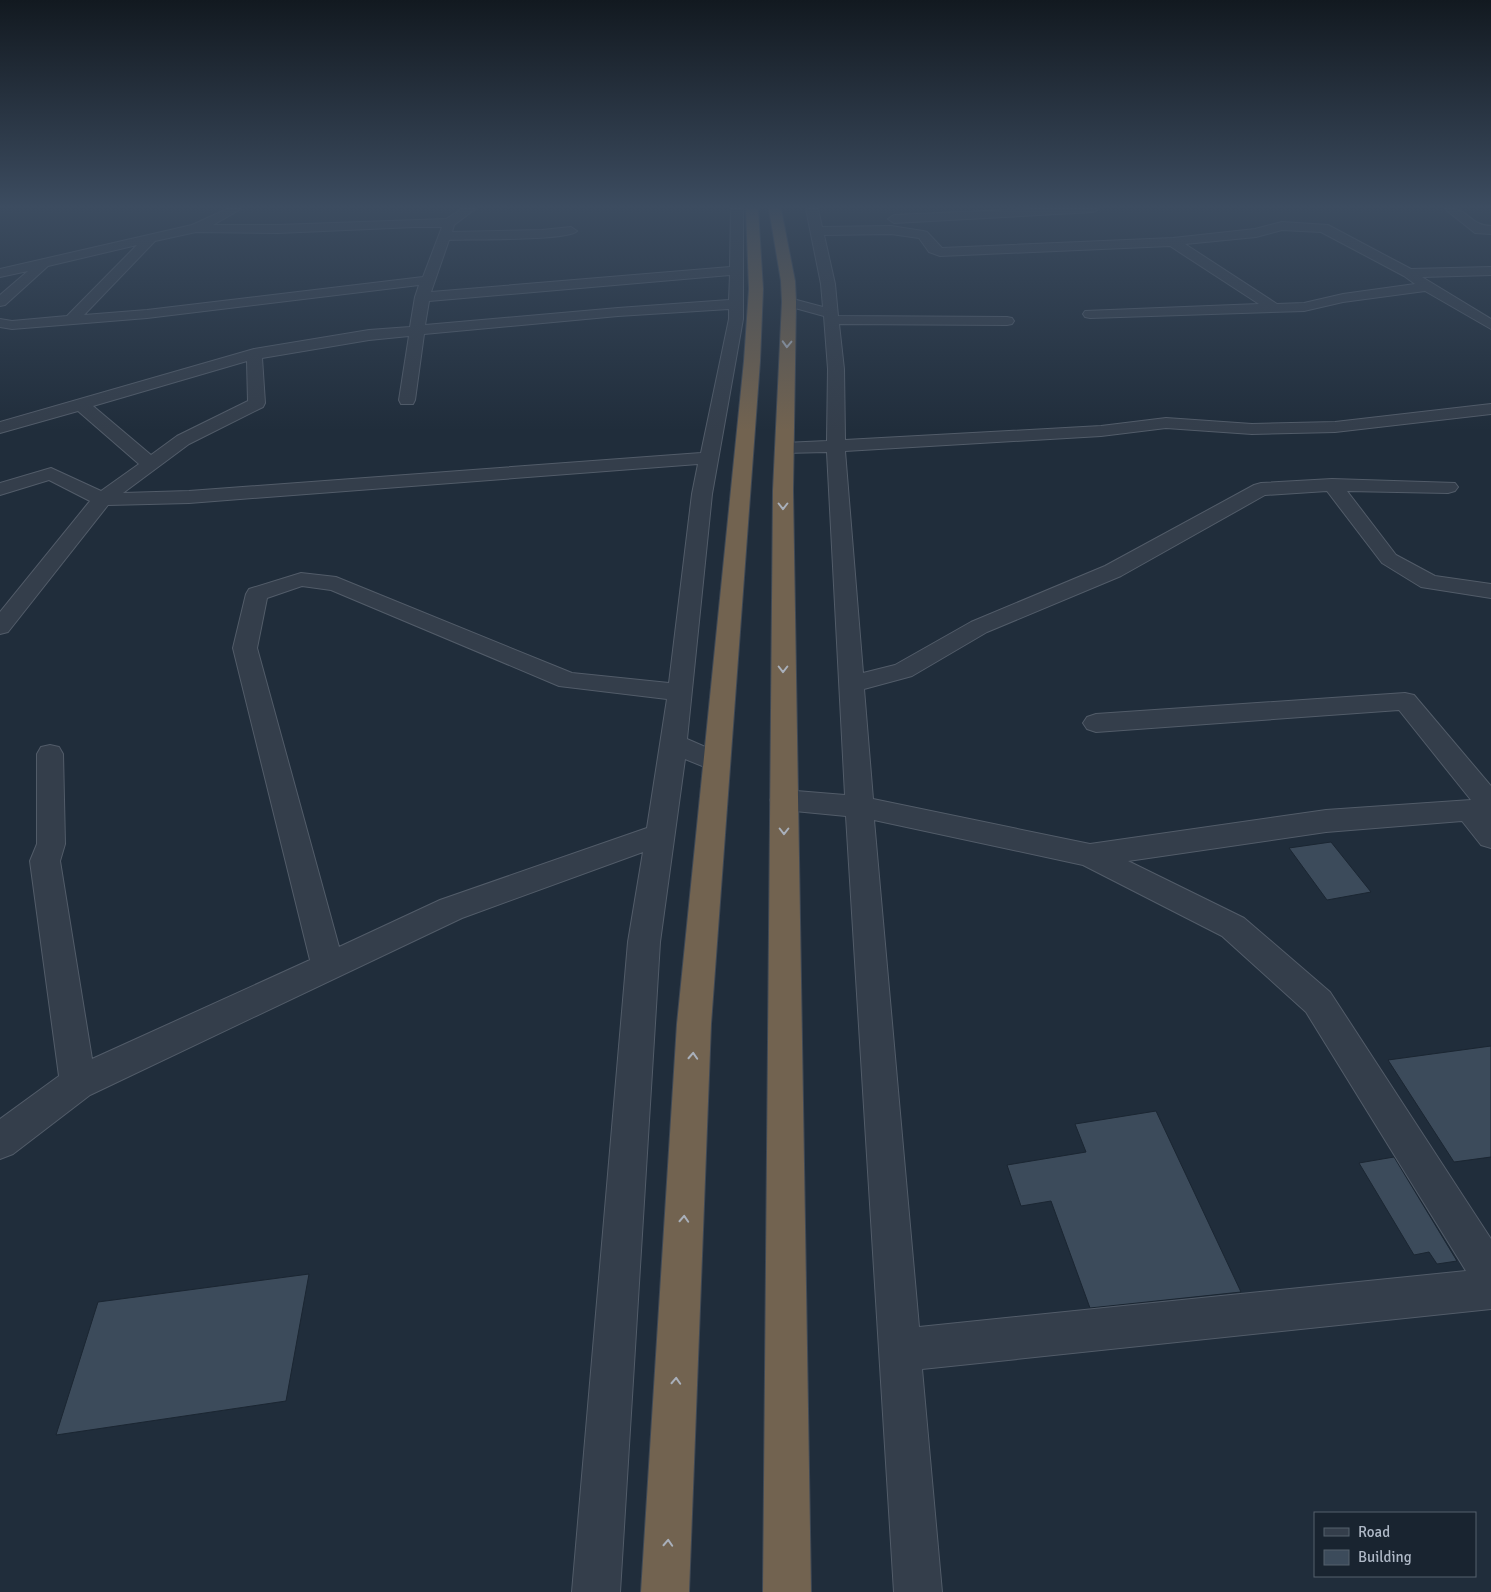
<svg xmlns="http://www.w3.org/2000/svg" width="1491" height="1592" viewBox="0 0 1491 1592" font-family="Signika,sans-serif">
  <style>
    .building { fill: #3c4b5b; stroke: #1b2632 }
    .lines { fill: none; stroke-linecap: round; stroke-linejoin: round }
    .minor-casing { stroke: #525c69; stroke-width: 2 }
    .highway-casing { stroke: #3f4956; stroke-width: 2 }
    .minor { fill: #343e4b; fill-rule: evenodd }
    .highway { fill: #726350; fill-rule: evenodd }
    .oneway { stroke: #a9b0bb }
  </style>
  <rect width="100%" height="100%" fill="#202d3b"/>
  <path class="building" d="M 1331,842 L 1371,892 L 1327,900 L 1289,848 Z
    M 1491,1046 L 1491,1157 L 1454,1162 L 1388,1060 Z
    M 1156,1111 L 1241,1292 L 1090,1308 L 1051,1201 L 1021,1206 L 1007,1165 L 1086,1152 L 1075,1124 Z
    M 1394,1157 L 1457,1261 L 1437,1264 L 1429,1252 L 1414,1255 L 1359,1163 Z
    M 309,1274 L 286,1401 L 56,1435 L 98,1302 Z"/>
  <g class="lines">
    <g class="minor-casing">
      <path id="minor" d="M 227,209 L 241,209 L 213,225 L 278,225 L 446,219 L 462,209 L 475,209 L 454,225 L 452,232 L 542,230 L 571,227 L 577,231 C 568,241 469,239 449,240 L 431,292 L 730,267 L 731,209 L 743,209 L 743,319 L 712,494 L 687,739 L 726,756 L 730,763 L 726,770 L 717,772 L 685,759 L 660,942 L 620,1592 L 572,1592 L 628,942 L 643,852 L 462,918 L 90,1095 L 13,1154 L 0,1159 L 0,1119 L 59,1076 L 30,861 L 37,844 L 37,754 L 41,747 L 50,745 L 59,747 L 63,754 L 65,844 L 60,861 L 92,1059 L 310,960 L 233,648 L 246,594 L 249,589 L 301,573 L 336,577 L 572,673 L 669,683 L 692,494 L 698,464 L 189,503 L 108,505 L 8,632 L 0,634 L 0,612 L 90,501 L 49,480 L 0,495 L 0,483 L 51,468 L 101,491 L 139,464 L 78,411 L 0,433 L 0,422 L 254,349 L 369,330 L 410,327 L 415,297 L 419,285 L 147,318 L 12,329 L 0,327 L 0,319 L 12,321 L 67,316 L 137,245 L 48,266 L 5,305 L 0,306 L 0,295 L 28,271 L 0,277 L 0,269 L 192,225 ZM 414,227 L 442,227 L 423,277 L 147,310 L 84,315 L 155,241 L 196,232 L 278,233 ZM 730,275 L 729,300 L 618,308 L 425,325 L 429,301 ZM 729,309 L 729,319 L 701,453 L 189,491 L 123,493 L 189,444 L 263,407 L 265,403 L 262,358 L 369,340 L 409,336 L 399,400 L 401,404 L 413,404 L 415,400 L 424,334 L 618,316 ZM 247,361 L 248,401 L 177,436 L 151,455 L 93,406 ZM 302,586 L 331,590 L 559,686 L 667,699 L 647,828 L 440,900 L 339,947 L 257,648 L 267,598 Z
        M 806,209 L 818,209 L 822,227 L 891,226 L 923,231 L 927,232 L 942,248 L 1173,238 L 1255,229 L 1282,222 L 1328,225 L 1411,269 L 1491,267 L 1491,275 L 1422,277 L 1491,319 L 1491,329 L 1425,291 L 1343,302 L 1304,311 L 1090,318 L 1085,317 L 1083,314 L 1085,311 L 1259,304 L 1170,246 L 940,256 L 929,252 L 919,238 L 891,234 L 824,235 L 835,284 L 838,316 L 1007,317 L 1012,318 L 1014,321 L 1012,324 L 1007,325 L 839,324 L 844,369 L 845,440 L 1101,426 L 1166,418 L 1252,424 L 1335,422 L 1491,404 L 1491,414 L 1335,432 L 1252,434 L 1166,428 L 1101,436 L 845,451 L 863,673 L 895,665 L 971,622 L 1105,566 L 1254,485 L 1261,483 L 1332,479 L 1455,483 L 1458,487 L 1455,491 L 1448,493 L 1347,491 L 1396,555 L 1435,576 L 1491,584 L 1491,598 L 1421,587 L 1382,563 L 1327,491 L 1265,495 L 1121,576 L 987,632 L 912,676 L 864,689 L 873,799 L 1090,844 L 1326,810 L 1471,800 L 1399,710 L 1096,732 L 1087,729 L 1083,723 L 1087,717 L 1096,714 L 1405,693 L 1414,695 L 1491,786 L 1491,848 L 1481,845 L 1462,821 L 1326,832 L 1128,861 L 1244,918 L 1330,992 L 1491,1239 L 1491,1309 L 922,1369 L 942,1592 L 894,1592 L 846,816 L 784,810 L 774,807 L 770,800 L 774,793 L 784,790 L 845,795 L 827,452 L 784,453 L 778,452 L 775,448 L 778,444 L 784,443 L 827,441 L 828,369 L 824,316 L 784,305 L 782,302 L 784,299 L 789,298 L 823,307 L 821,284 ZM 1282,230 L 1321,232 L 1404,276 L 1415,284 L 1343,294 L 1304,303 L 1277,304 L 1185,244 L 1256,237 ZM 874,820 L 1083,865 L 1222,936 L 1306,1012 L 1466,1271 L 919,1327 Z
        M 1032,209 L 1099,209 L 1093,212 L 894,223 L 888,219 L 894,215 Z
        M 1445,209 C 1469,206 1469,226 1491,226 L 1491,234 L 1475,233 Z"/>
    </g>
    <g class="highway-casing">
      <path id="highway" d="M 746,209 L 758,209 L 763,289 L 760,361 L 711,1024 L 689,1592 L 641,1592 L 677,1024 L 744,361 L 749,289 Z
        M 769,209 L 781,209 L 795,281 L 796,302 L 793,490 L 811,1592 L 763,1592 L 773,490 L 782,302 L 781,281 Z"/>
    </g>
    <use href="#minor" class="minor"/>
    <use href="#highway" class="highway"/>
  </g>
  <defs><path id="oneway-chevron" d="M-2-3.5L2.5 0L-2 3.5" fill="none" stroke-width="1.6" stroke-linecap="round" stroke-linejoin="round" transform="scale(1.25)"/></defs>
  <g class="oneway">
    <use href="#oneway-chevron" transform="translate(787 344) rotate(92)"/>
    <use href="#oneway-chevron" transform="translate(783 506) rotate(90)"/>
    <use href="#oneway-chevron" transform="translate(783 669) rotate(90)"/>
    <use href="#oneway-chevron" transform="translate(784 831) rotate(90)"/>
    <use href="#oneway-chevron" transform="translate(693 1056) rotate(-87)"/>
    <use href="#oneway-chevron" transform="translate(684 1219) rotate(-87)"/>
    <use href="#oneway-chevron" transform="translate(676 1381) rotate(-87)"/>
    <use href="#oneway-chevron" transform="translate(668 1543) rotate(-87)"/>
  </g>
  <linearGradient id="sky" x2="0" y2="1"><stop stop-color="#121920"/><stop offset="0.48" stop-color="#3c4c60"/><stop offset="1" stop-color="#3c4c60" stop-opacity="0"/></linearGradient>
  <rect width="1491" height="431" fill="url(#sky)"/>
  <rect x="1314" y="1512" width="162" height="65" fill="#192430" stroke="#55606c"/>
  <rect x="1324" y="1528" width="25" height="8" fill="#343e4b" stroke="#55606c"/>
  <text x="1358" y="1537" font-size="15" fill="#afb9c7">Road</text>
  <rect x="1324" y="1550" width="25" height="15" fill="#3c4b5b" stroke="#55606c"/>
  <text x="1358" y="1562" font-size="15" fill="#afb9c7">Building</text>
</svg>
